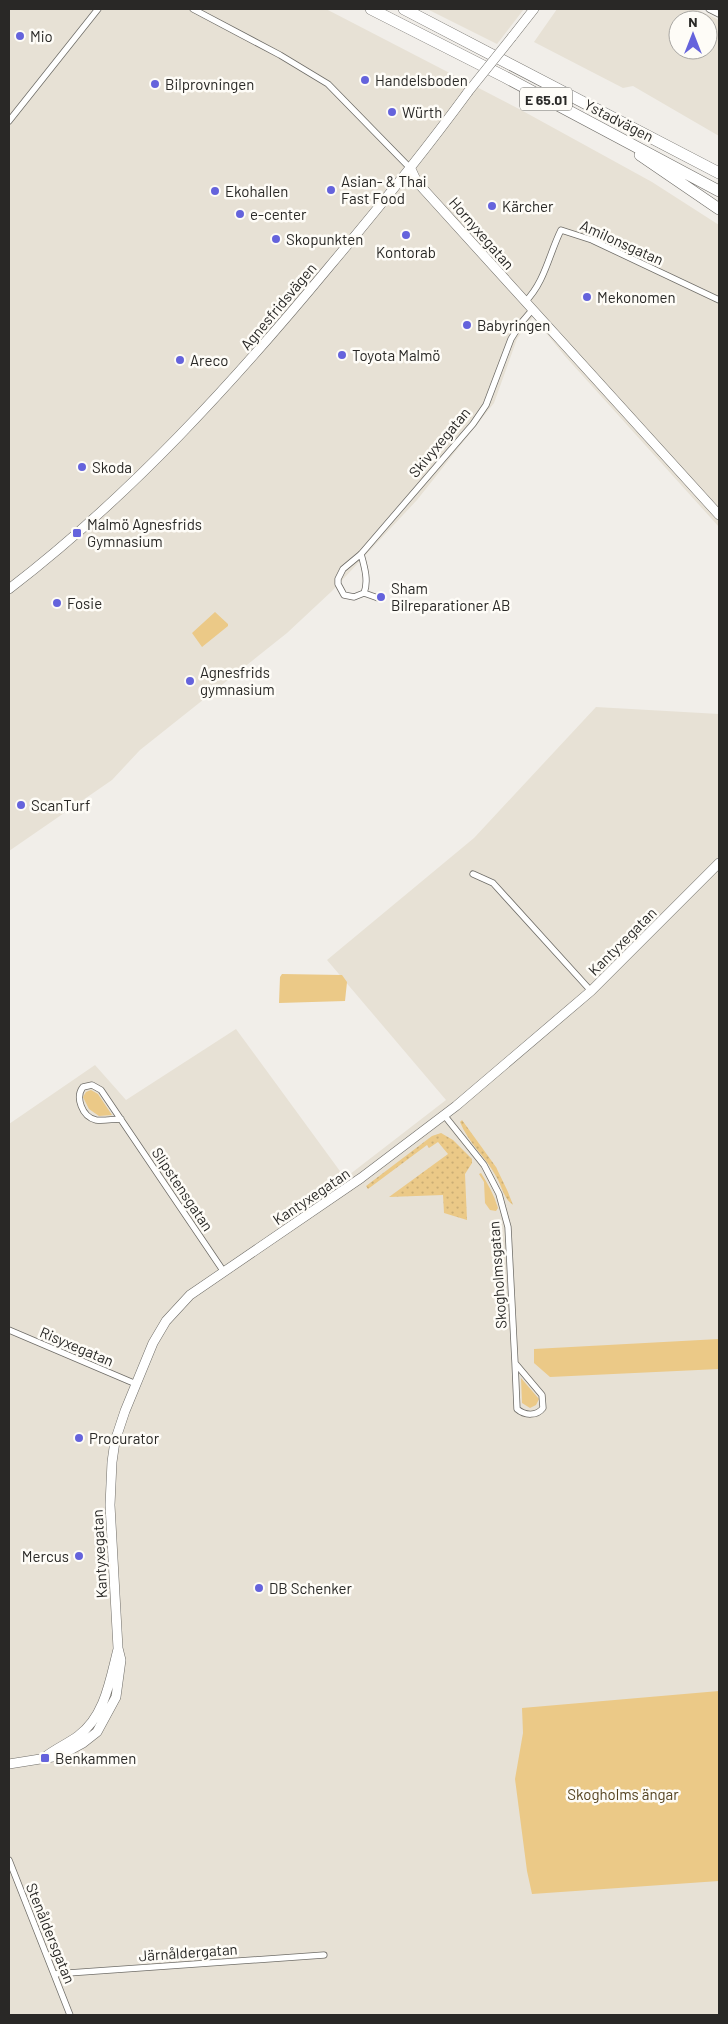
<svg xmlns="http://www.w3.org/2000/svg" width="728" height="2024" viewBox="0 0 728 2024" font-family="Barlow,sans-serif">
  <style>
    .built { fill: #e7e1d5; fill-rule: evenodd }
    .grass { fill: url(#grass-dots) }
    .park { fill: #ebc987 }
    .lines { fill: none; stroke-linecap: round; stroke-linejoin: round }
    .street-casing { stroke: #6f6d68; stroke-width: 7 }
    .secondary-casing { stroke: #6f6d68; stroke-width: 10 }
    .highway-casing { stroke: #6f6d68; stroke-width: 12 }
    .street { stroke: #fff; stroke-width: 5.5 }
    .secondary { stroke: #fff; stroke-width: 9 }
    .highway { stroke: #fff; stroke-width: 11 }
    .secondary-bridge-casing { stroke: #6f6d68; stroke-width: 10; stroke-linecap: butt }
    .secondary-bridge { stroke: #fff; stroke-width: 9 }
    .poi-dot { fill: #6563dc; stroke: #fefcf7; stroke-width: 2 }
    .labels { text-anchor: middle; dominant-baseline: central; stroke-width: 5; stroke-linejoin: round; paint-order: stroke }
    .shield { fill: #fefcf7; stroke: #696865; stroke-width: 1 }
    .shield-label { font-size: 14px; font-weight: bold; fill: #292826 }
    .poi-label { font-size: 15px; fill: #292826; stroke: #fefcf7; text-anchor: start }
    .street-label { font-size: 15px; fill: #292826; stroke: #fefcf7 }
    .park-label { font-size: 15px; fill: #554320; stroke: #fefcf7 }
  </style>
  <defs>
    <pattern id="grass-dots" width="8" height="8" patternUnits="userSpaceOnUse" patternTransform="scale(1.25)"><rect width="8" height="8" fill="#ebc987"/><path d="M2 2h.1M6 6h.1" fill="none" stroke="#caad74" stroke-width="1.8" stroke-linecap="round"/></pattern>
  </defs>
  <rect width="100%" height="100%" fill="#f1eee9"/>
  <path class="built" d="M 9,9 L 326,9 L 521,110 L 652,182 L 719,225 L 719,527 L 564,355 L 533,317 L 517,339 L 494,403 L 417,500 L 332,591 L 287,633 L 140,750 L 112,780 L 9,851 Z
    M 427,9 L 524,9 L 497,44 Z
    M 557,9 L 696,9 L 719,20 L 719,136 L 633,86 L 623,88 L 534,42 ZM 678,20 L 708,20 L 708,50 L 678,50 Z
    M 596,707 L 719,714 L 719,2015 L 9,2015 L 9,1124 L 95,1065 L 126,1100 L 236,1029 L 345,1178 L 446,1100 L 327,960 L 474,838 Z"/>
  <path class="grass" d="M 462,1120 L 496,1167 L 508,1192 L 513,1205 C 504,1199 502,1187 497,1178 C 487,1158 468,1143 460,1122 Z
    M 441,1133 L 453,1140 L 472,1159 L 472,1163 L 465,1174 L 467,1220 L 444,1213 L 443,1195 L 389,1197 L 448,1154 L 438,1142 L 429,1148 L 427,1145 L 368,1189 L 366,1186 L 432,1136 Z"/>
  <path class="park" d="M 215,612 L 228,624 L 228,626 L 202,647 L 192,633 Z
    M 282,974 L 342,975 L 347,982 L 345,1001 L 279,1003 L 280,977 Z
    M 91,1090 L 98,1094 L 112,1115 L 99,1116 L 89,1109 L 83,1097 L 86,1092 Z
    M 481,1173 C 488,1184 494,1195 498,1208 L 496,1211 L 490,1210 L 485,1203 L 484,1182 L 479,1174 Z
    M 719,1339 L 719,1369 L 550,1377 L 534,1363 L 534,1349 Z
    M 521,1378 L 539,1399 L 536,1405 L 530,1408 L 522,1403 Z
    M 719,1691 L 719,1881 L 532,1894 L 527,1871 L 515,1779 L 523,1733 L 522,1708 Z"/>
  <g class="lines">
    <g class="street-casing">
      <path id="street" d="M 193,9 L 280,55 L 328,84 L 411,169
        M 709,9 L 719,14
        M 9,121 L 98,9
        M 525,302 C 545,282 549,254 561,230 L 592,240 L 719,300
        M 361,554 C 364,565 369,581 364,593 L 354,597 L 344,595 L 338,584 L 338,579 L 343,569 L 361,554 L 473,424 L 486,405 L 511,339 L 521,323 L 533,309
        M 364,593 L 378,598
        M 473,874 L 493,883 L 591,991
        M 444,1115 L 484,1165 L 499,1194 L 508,1227 L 515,1363 L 542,1395 L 543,1408 C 537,1416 525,1416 517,1409 L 515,1363
        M 121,1119 C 113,1119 104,1121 96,1120 C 82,1117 75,1097 83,1087 L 92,1085 L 101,1090 L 224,1272
        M 9,1330 L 136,1384
        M 9,1860 L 70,2015
        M 54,1974 L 324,1955"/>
    </g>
    <g class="secondary-casing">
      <path id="secondary" d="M 512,37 L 534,9
        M 411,169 L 417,182 L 719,515
        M 9,589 C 129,497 233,383 329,267 C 377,210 424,152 468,92
        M 45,1757 C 55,1749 67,1744 78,1736 C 105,1716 110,1680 118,1649
        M 9,1764 L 59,1756 L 83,1743 L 97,1732 L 116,1697 L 121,1660 L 118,1648 L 110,1505 L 112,1462 L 115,1441 L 125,1411 L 153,1343 L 166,1321 L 190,1295 L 361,1178 L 456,1106 L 591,991 L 719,863"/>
    </g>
    <g class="highway-casing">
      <path id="highway" d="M 371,9 L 505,77 L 719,191
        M 404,9 L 719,173
        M 640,155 L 719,209"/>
    </g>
    <use href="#street" class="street"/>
    <use href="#secondary" class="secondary"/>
    <use href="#highway" class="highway"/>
    <g class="secondary-bridge-casing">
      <path id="secondary-bridge" d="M 468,92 L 512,37"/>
    </g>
    <use href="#secondary-bridge" class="secondary-bridge"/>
  </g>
  <g class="poi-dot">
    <circle cx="20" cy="36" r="5"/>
    <circle cx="365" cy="80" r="5"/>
    <circle cx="155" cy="84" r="5"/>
    <circle cx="392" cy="112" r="5"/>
    <circle cx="331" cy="190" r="5"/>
    <circle cx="215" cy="191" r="5"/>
    <circle cx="492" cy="206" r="5"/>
    <circle cx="240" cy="214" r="5"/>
    <circle cx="406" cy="235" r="5"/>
    <circle cx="276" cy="239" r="5"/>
    <circle cx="587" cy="297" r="5"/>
    <circle cx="467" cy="325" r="5"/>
    <circle cx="342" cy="355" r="5"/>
    <circle cx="180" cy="360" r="5"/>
    <circle cx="82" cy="467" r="5"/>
    <rect x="72" y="528" width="10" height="10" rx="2.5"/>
    <circle cx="381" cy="597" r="5"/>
    <circle cx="57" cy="603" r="5"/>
    <circle cx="190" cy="681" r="5"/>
    <circle cx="21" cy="805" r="5"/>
    <circle cx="79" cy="1438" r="5"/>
    <circle cx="79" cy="1556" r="5"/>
    <circle cx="259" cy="1588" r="5"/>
    <rect x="40" y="1753" width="10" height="10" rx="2.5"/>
  </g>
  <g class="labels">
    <rect class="shield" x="520" y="87.5" width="52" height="23" rx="4"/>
    <g class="shield-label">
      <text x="546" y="99">E 65.01</text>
    </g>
    <g class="poi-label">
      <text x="30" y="36">Mio</text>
      <text x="375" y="80">Handelsboden</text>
      <text x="165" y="84">Bilprovningen</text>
      <text x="402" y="112">Würth</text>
      <text x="341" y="181">Asian- &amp; Thai<tspan x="341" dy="17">Fast Food</tspan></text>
      <text x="225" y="191">Ekohallen</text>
      <text x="502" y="206">Kärcher</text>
      <text x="250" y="214">e-center</text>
      <text x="286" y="239">Skopunkten</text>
      <text x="406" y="252" text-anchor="middle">Kontorab</text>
      <text x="597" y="297">Mekonomen</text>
      <text x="477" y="325">Babyringen</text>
      <text x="352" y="355">Toyota Malmö</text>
      <text x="190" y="360">Areco</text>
      <text x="92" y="467">Skoda</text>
      <text x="87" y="524">Malmö Agnesfrids<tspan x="87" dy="17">Gymnasium</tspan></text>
      <text x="391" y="588">Sham<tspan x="391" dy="17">Bilreparationer AB</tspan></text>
      <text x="67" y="603">Fosie</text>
      <text x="200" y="672">Agnesfrids<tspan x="200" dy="17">gymnasium</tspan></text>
      <text x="31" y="805">ScanTurf</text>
      <text x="89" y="1438">Procurator</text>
      <text x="69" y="1556" text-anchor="end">Mercus</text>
      <text x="269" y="1588">DB Schenker</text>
      <text x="55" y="1758">Benkammen</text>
    </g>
    <g class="street-label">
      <text transform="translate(619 120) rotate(27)">Ystadvägen</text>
      <text transform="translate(482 233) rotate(49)">Hornyxegatan</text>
      <text transform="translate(622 242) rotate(24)">Amilonsgatan</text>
      <text transform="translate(278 306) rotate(-50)">Agnesfridsvägen</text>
      <text transform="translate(439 442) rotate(-50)">Skivyxegatan</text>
      <text transform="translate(622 941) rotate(-45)">Kantyxegatan</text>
      <text transform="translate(183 1189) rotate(56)">Slipstensgatan</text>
      <text transform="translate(311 1196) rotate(-34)">Kantyxegatan</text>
      <text transform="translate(497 1275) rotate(-94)">Skogholmsgatan</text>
      <text transform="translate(77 1346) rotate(23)">Risyxegatan</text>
      <text transform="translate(99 1554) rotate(-93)">Kantyxegatan</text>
      <text transform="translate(51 1933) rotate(68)">Stenåldersgatan</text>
      <text transform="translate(188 1952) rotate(-4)">Järnåldergatan</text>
    </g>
    <g class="park-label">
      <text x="623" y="1794">Skogholms ängar</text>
    </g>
  </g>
  <rect width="728" height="2024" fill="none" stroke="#292826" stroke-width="20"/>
  <g transform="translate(693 35)"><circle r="24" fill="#fefcf7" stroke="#a9a7a3"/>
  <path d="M0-4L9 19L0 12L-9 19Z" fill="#6563dc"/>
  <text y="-8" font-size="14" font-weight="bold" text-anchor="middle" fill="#292826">N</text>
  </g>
</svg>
